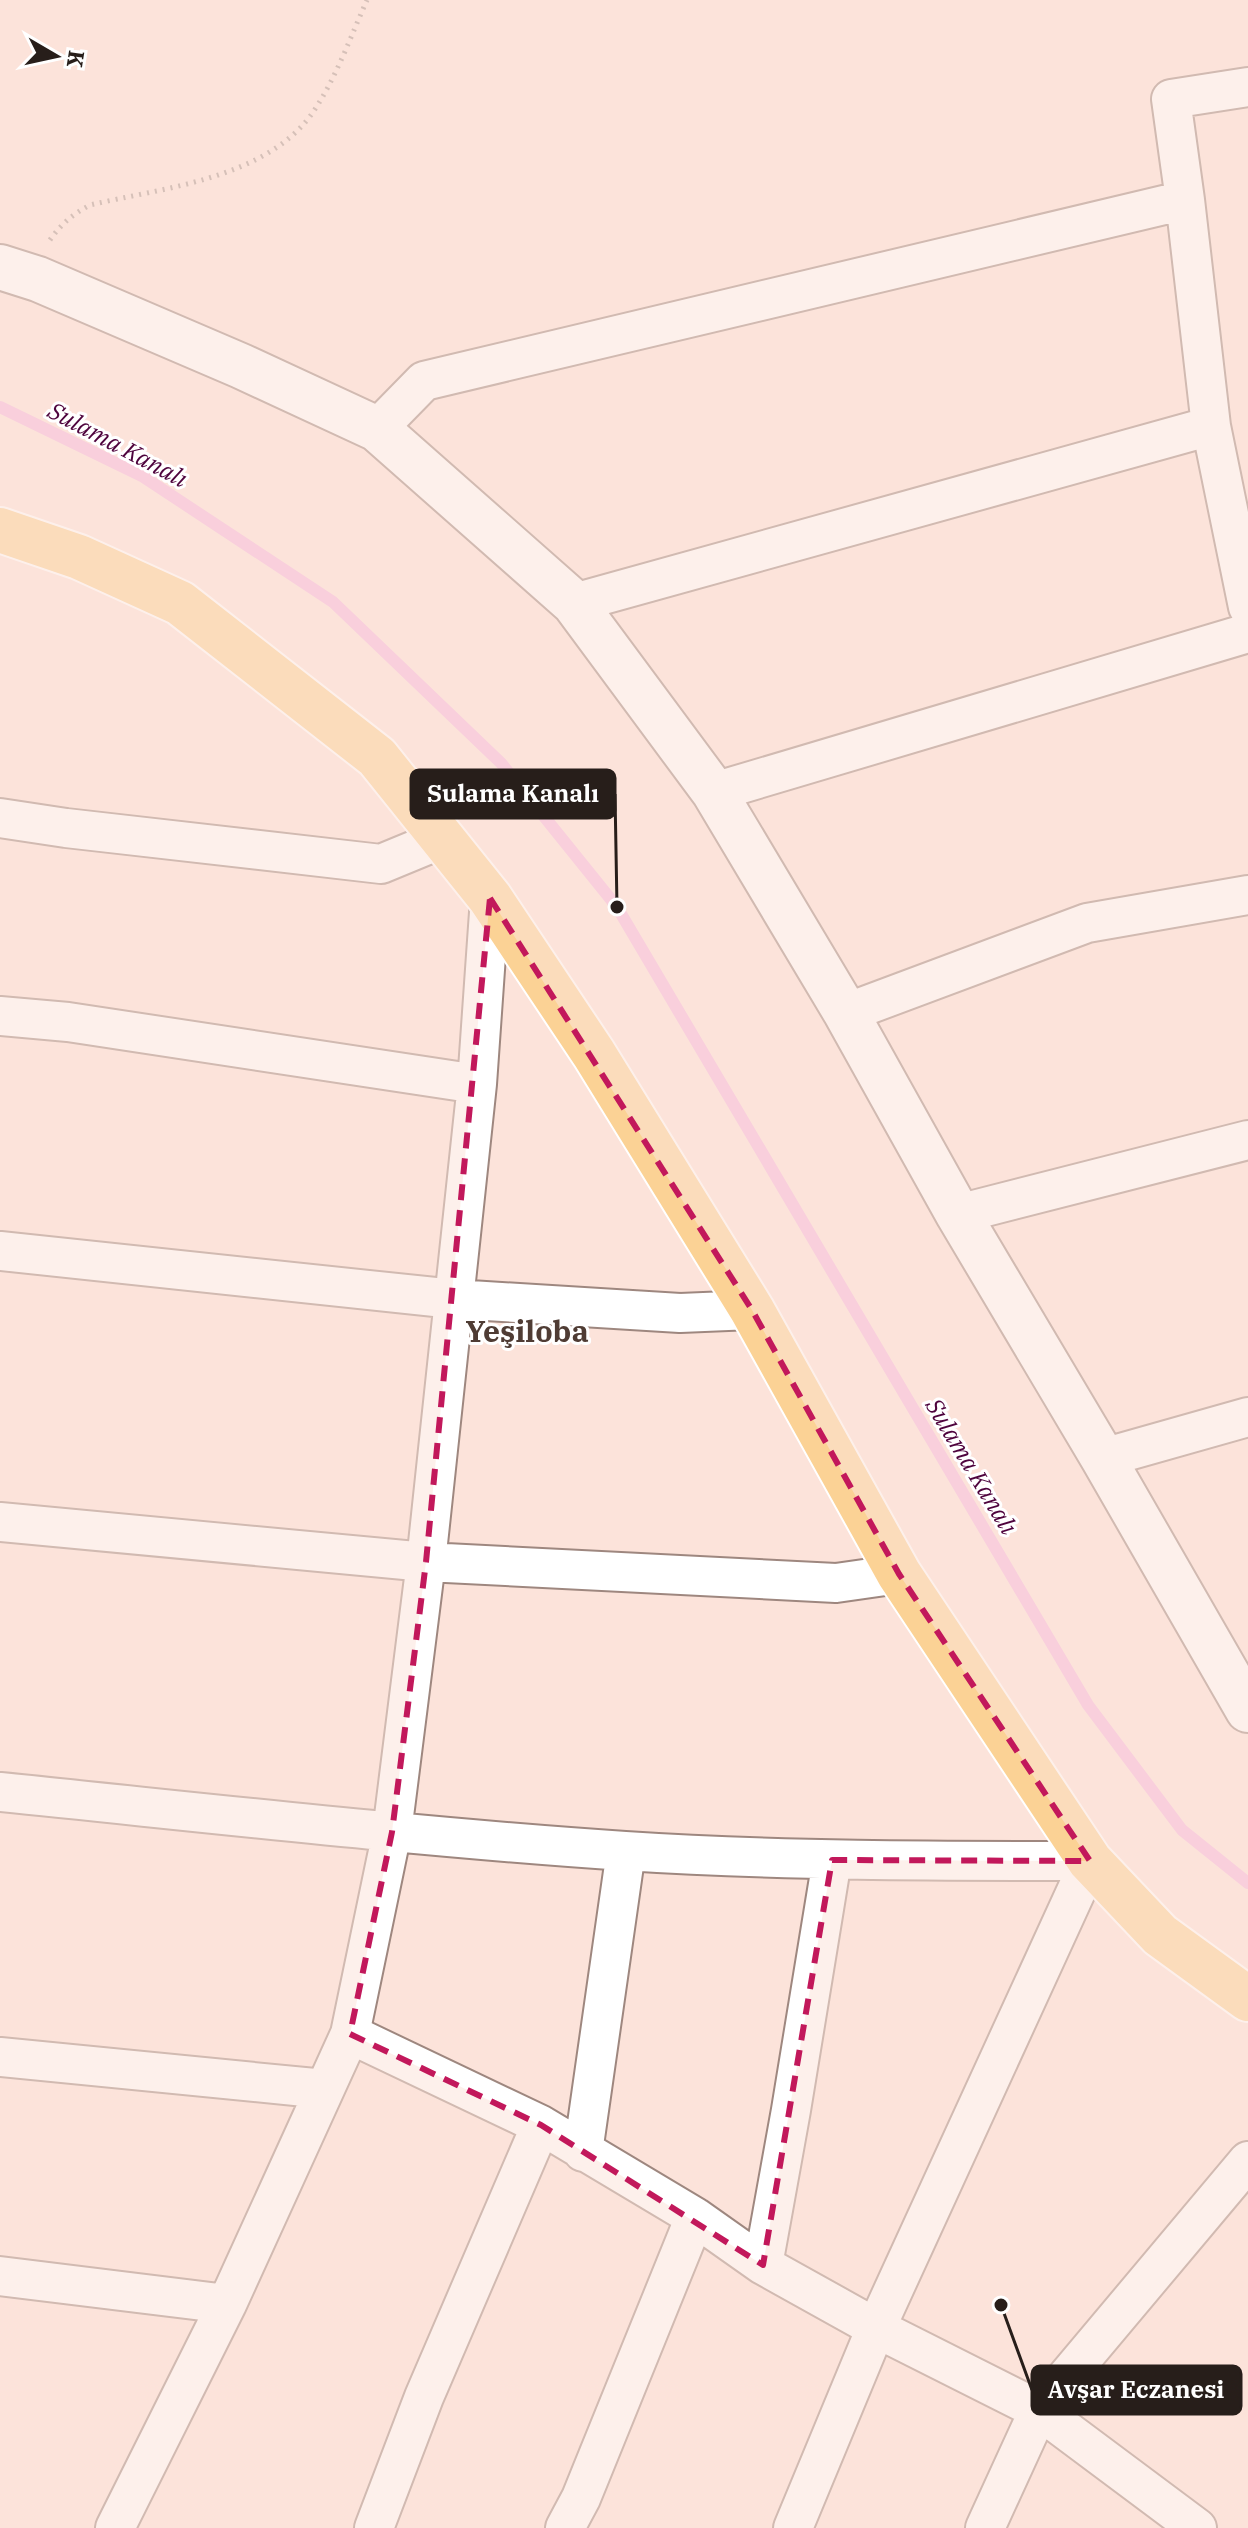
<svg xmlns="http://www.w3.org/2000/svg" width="1248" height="2528" viewBox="0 0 1248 2528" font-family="'IBM Plex Serif',serif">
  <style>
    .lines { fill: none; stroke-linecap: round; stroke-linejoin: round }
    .stream { stroke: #f5b5de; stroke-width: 12 }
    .minor-casing { stroke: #9e877f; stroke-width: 42 }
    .tertiary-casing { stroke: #9e877f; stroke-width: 48 }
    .primary-casing { stroke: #fff; stroke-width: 48 }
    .path { stroke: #a9968f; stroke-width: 5; stroke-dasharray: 2 6; stroke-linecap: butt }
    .minor { stroke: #fff; stroke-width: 38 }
    .tertiary { stroke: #fff; stroke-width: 44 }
    .primary { stroke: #fbd295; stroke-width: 44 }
    .marked { fill: none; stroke: #c2185b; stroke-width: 6; stroke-dasharray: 16 10; stroke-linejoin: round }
    .labels { text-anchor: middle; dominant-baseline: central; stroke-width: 6; stroke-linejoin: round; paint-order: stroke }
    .water-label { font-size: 24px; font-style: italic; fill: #4e033d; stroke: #fff }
    .district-label { font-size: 30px; font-weight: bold; fill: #4f3c34; stroke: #fff }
    .leader { fill: none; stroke: #271e1a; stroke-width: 3 }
    .callout-dot { fill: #271e1a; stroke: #fff; stroke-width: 3 }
    .callout { fill: #271e1a; stroke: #271e1a; stroke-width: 3 }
    .callout-label { font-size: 24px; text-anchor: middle; font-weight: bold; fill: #fff }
  </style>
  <rect width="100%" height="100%" fill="#fce3da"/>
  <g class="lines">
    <path class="stream" d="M 0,407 L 142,476 L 333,602 L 501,763 L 617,907 L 1088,1705 L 1182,1830 L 1248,1883"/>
    <g class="minor-casing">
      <path id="minor" d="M 1248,87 L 1171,99 L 1185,200 L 1211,426 L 1248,607
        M 377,429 L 424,381 L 1185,200
        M 574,603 L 1211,426
        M 714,792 L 1248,633
        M 0,818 L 66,828 L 381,864 L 444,838
        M 846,1013 L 1087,923 L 1248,895
        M 0,1016 L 68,1022 L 477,1084
        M 958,1214 L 1248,1140
        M 0,1251 L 454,1299 L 680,1313 L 752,1310
        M 1103,1458 L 1248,1417
        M 0,1522 L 426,1562 L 836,1583 L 899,1574
        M 0,1792 C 208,1813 417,1837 625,1851 C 780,1861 935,1861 1090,1861 L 876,2328 L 793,2528
        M 350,2034 L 541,2125 L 695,2217 L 763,2265 L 876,2328 L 1039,2410 L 1197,2528
        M 0,2057 L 325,2089
        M 583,2152 L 626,1851
        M 763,2265 L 791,2110 L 832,1860
        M 0,2276 L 227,2304
        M 115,2528 L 227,2304 L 350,2034 L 392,1832 L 426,1562 L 477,1084 L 490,898
        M 374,2528 L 424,2397 L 541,2125
        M 565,2528 L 581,2498 L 695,2217
        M 985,2528 L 1039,2410 L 1248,2161"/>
    </g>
    <g class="tertiary-casing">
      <path id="tertiary" d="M 0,267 L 38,279 L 241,366 L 377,429 L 574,603 L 714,792 L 846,1013 L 958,1214 L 1103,1458 L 1248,1710"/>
    </g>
    <g class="primary-casing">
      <path id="primary" d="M 0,530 L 79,557 L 180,603 L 377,757 L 490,898 L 594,1054 L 752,1310 L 899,1574 L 1090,1861 L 1160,1935 L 1248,1999"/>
    </g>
    <path class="path" d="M 50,240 C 61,224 73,214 90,205 C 162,188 264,179 311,115 C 335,81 350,38 367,0"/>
    <use href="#minor" class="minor"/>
    <use href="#tertiary" class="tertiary"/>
    <use href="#primary" class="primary"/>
  </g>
  <path d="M0 0H1248V2528H0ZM 490,898 L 752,1310 L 899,1574 L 1090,1861 L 832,1860 L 763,2265 L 541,2125 L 350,2034 L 392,1832 L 426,1562 Z" fill="#fce3da" fill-opacity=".55" fill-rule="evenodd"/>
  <path class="marked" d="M 490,898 L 752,1310 L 899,1574 L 1090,1861 L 832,1860 L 763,2265 L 541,2125 L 350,2034 L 392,1832 L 426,1562 Z"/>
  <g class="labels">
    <g class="water-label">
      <text transform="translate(118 444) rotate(28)">Sulama Kanalı</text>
      <text transform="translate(972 1466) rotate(59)">Sulama Kanalı</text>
    </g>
    <g class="district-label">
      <text x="527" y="1330">Yeşiloba</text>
    </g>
  </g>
  <path class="leader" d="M617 907L615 794M1001 2305L1032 2390"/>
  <g class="callout-dot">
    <circle cx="617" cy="907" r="8"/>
    <circle cx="1001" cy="2305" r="8"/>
  </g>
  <g class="callout">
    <rect x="411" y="770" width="204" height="48" rx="8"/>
    <rect x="1032" y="2366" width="209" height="48" rx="8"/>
  </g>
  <g class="callout-label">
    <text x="513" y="802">Sulama Kanalı</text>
    <text x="1136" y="2398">Avşar Eczanesi</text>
  </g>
  <g transform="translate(56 56) rotate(99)" stroke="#ffffff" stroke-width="6" paint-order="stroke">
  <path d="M0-6L14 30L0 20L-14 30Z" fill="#271e1a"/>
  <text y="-12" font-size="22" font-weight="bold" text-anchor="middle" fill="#271e1a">K</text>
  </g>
</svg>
